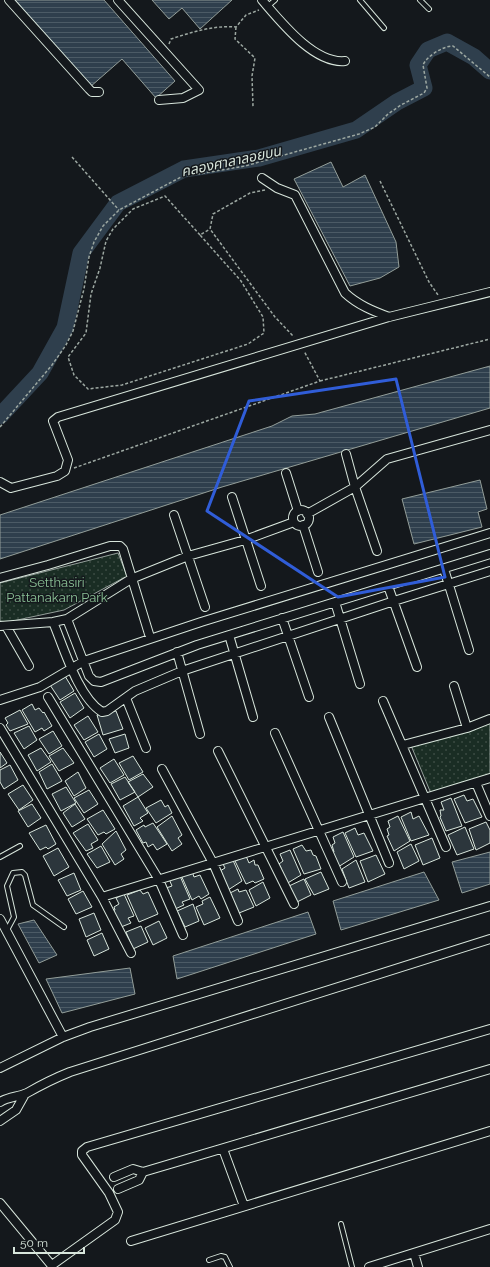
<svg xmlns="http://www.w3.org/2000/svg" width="490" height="1267" viewBox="0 0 490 1267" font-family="Raleway,'Noto Sans Thai',sans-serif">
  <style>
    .park { fill: url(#park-dots); stroke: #939e99 }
    .water { fill: url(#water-rules); stroke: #939e99 }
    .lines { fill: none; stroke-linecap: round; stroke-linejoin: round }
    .river { stroke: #2f3f4d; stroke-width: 17 }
    .building { fill: #2c363c; stroke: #d8e6dc }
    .service-casing { stroke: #d8e6dc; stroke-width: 6 }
    .minor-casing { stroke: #d8e6dc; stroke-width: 10 }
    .path { stroke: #9da8a2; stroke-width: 1.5; stroke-dasharray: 3 2; stroke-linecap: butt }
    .service { stroke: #14181c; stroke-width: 4 }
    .minor { stroke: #14181c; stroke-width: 8 }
    .marked { fill: none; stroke: #305dd8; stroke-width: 3; stroke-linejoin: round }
    .labels { text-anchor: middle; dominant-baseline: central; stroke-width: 3; stroke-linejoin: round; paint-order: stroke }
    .park-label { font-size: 13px; fill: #8ac095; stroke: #14181c }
    .water-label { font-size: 14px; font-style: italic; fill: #d8e6dc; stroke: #14181c }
  </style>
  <defs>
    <pattern id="park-dots" width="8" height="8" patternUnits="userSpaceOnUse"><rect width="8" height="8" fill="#1a2d24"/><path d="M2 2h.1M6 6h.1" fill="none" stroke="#3b4b43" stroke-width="1.8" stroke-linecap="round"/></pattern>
    <pattern id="water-rules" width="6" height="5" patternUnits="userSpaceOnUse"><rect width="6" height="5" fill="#2f3f4d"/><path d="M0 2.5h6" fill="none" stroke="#4c5b66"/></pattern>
  </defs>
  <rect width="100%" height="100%" fill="#14181c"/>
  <path class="park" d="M 118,553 L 127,576 L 64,610 L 8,622 L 0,621 L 0,583 Z
    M 490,719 L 490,777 L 432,796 L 410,743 Z"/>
  <path class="water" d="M 15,0 L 104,0 L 175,81 L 156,98 L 122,59 L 90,87 Z
    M 152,0 L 232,0 L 200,29 L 182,8 L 169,19 Z
    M 331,162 L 343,187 L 365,175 L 396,242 L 399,267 L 380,278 L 350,286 L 294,179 Z
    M 490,366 L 490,408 L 222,487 L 0,559 L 0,515 L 272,426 L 292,416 L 315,414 Z
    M 480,480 L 487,509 L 478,512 L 482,527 L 414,544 L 402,499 Z
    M 490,852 L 490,884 L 462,893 L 452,862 Z
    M 424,872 L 439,900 L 341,930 L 333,901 Z
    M 308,912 L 316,934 L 177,979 L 173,956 Z
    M 34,920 L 57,955 L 39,963 L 18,924 Z
    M 130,968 L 135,994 L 62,1013 L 46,979 Z"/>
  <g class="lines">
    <path class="river" d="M 0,416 L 40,373 L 65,328 L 81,253 L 118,203 L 184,169 L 259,158 L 356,130 L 397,102 L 424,88 L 418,65 L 428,50 L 447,42 L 474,57 L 490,71"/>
  </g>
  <path class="building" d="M 65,676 L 74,691 L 60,700 L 50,685 Z
    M 75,693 L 84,708 L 70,718 L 60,702 Z
    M 32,704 L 35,710 L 39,708 L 43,713 L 44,712 L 52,726 L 44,731 L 42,728 L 35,732 L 22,710 Z
    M 20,710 L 28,724 L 10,731 L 6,725 L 8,723 L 5,718 Z
    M 116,711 L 123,729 L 103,735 L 97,715 Z
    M 88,716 L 98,732 L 84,740 L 74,725 Z
    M 29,726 L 37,740 L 24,749 L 14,733 Z
    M 53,731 L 62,746 L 49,754 L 39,739 Z
    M 99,734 L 107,749 L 94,757 L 85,742 Z
    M 125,734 L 129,748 L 115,753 L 109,739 Z
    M 41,748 L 51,762 L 37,771 L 28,755 Z
    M 63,748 L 74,763 L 59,771 L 49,756 Z
    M 0,752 L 7,763 L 0,768 Z
    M 133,756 L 143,772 L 129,780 L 119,763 Z
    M 114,759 L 124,775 L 110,783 L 100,768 Z
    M 52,764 L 62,781 L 47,789 L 39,772 Z
    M 10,765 L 18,780 L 4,789 L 0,782 L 0,770 Z
    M 78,772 L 86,788 L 74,796 L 65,781 Z
    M 143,774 L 153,787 L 138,797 L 128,782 Z
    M 125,777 L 135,792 L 120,800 L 111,784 Z
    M 23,785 L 33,800 L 19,810 L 8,794 Z
    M 66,787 L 76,803 L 61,811 L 52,794 Z
    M 89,790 L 98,804 L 84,813 L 74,798 Z
    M 464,795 L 467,801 L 473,799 L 482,817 L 465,823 L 454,799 Z
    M 138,797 L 148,813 L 140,818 L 143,821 L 134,826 L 123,806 Z
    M 451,798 L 462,826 L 446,831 L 440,817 L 441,816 L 440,810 L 444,810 L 441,802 Z
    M 161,800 L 165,807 L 168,805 L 172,813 L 156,823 L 146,808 Z
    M 32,804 L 41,818 L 28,827 L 18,811 Z
    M 75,804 L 85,819 L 72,827 L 63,813 Z
    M 103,810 L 115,829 L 106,834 L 104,832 L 98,835 L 87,819 Z
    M 411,812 L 413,819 L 419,816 L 429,835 L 411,841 L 401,817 Z
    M 172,816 L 182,835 L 178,838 L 182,844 L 172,851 L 157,827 Z
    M 398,816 L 410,841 L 394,851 L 387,836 L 389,835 L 387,829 L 390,827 L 388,821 Z
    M 486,822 L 490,830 L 490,843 L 476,850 L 469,829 Z
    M 153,823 L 167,844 L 157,850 L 153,844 L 148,847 L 146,842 L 143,843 L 136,830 L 144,825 L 145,827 Z
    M 88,824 L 98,840 L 91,844 L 93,848 L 86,851 L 73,833 Z
    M 46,825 L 56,844 L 48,849 L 46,847 L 40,850 L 29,833 Z
    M 465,827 L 474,849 L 457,855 L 448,835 Z
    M 355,828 L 358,835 L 364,833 L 373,851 L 356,857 L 345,833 Z
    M 116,831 L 126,850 L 121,854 L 124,859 L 115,865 L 102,844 Z
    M 343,832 L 354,857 L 338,867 L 332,853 L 334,852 L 332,845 L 335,843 L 333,837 Z
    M 432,838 L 440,858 L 423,865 L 415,845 Z
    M 411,844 L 419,861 L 404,869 L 397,852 Z
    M 302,845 L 306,851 L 311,850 L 313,855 L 316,856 L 321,869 L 304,874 L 293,849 Z
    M 101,846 L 110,862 L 97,868 L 87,854 Z
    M 58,848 L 69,867 L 54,876 L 43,856 Z
    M 290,850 L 301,875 L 286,884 L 279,869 L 281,868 L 279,864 L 283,861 L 280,854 Z
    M 376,855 L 385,874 L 368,882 L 360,861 Z
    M 246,856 L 249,863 L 254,860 L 255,865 L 258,865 L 264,879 L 255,883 L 253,881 L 246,884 L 235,861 Z
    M 232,858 L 242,881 L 228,890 L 220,871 L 225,868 L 222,862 Z
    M 356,860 L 365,882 L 349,888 L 342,869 Z
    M 192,871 L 194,877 L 200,875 L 209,894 L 201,899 L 199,896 L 192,900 L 181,875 Z
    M 321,872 L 329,889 L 314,895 L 305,879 Z
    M 74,873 L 81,890 L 67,896 L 58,880 Z
    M 180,876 L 190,899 L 182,902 L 184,905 L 175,909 L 166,888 L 172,886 L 169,879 Z
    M 304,879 L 311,895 L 297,902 L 289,886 Z
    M 263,882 L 270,898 L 256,906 L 249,890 Z
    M 238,889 L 239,892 L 246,890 L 254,907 L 239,913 L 230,893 Z
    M 140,890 L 143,894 L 148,892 L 158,914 L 139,922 L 127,895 Z
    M 83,891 L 92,907 L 76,914 L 68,899 Z
    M 124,894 L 134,916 L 128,918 L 131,923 L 121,927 L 113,911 L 115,910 L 114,907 L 119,904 L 116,898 Z
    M 210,897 L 220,918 L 204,925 L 196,907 L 203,904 L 202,901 Z
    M 193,904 L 199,921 L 185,927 L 177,911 Z
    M 94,913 L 101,930 L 86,937 L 79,919 Z
    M 159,921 L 167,938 L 153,945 L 145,928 Z
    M 141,926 L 148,942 L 133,949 L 126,932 Z
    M 102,933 L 109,949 L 94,956 L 87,940 Z"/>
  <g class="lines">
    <g class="service-casing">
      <path id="service" d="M 360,0 L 384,28
        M 420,0 L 429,9
        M 268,6 L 275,0
        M 0,857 L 20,846
        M 7,930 L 14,917 L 7,886 L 13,873 L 22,872 L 25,875 L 33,905 L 64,927
        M 341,1224 L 352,1267
        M 209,1260 L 221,1256 L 225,1257 L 230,1267"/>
    </g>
    <g class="minor-casing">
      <path id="minor" d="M 9,0 L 89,89 L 92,92 L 99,92
        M 118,0 L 199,90 L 183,98 L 159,100
        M 262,0 C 281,22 314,64 345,61
        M 262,178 L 277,188 L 295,195 L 345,293 C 358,305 373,311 389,317
        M 346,454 L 355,487 L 377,551
        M 286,473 L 298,511
        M 0,482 L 11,488 L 57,476 L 65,471 L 68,460 L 53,421 L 58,417 L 389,317 L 490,292
        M 232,497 L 261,586
        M293 518a8 8 0 1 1 16 0a8 8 0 1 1-16 0Z
        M 307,514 L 355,487 L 387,459 L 490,430
        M 174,515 L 205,607
        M 303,525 L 318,572
        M 444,569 L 469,650
        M 0,578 L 48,565 L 110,546 L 120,546 L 123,549 L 149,634
        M 388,586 L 417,667
        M 335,602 L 360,684
        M 282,618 L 309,697
        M 67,619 L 89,676 L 94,681 L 101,682 L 197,645 L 490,554
        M 53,622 C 64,648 78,697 102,712 L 107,711 L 135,691 L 182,671 L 394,601 L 490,571
        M 0,626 L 53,622 L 67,619 L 131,579 L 188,556 L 245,540 L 294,522
        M 6,626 L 29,666
        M 229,635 L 253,717
        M 177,652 L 200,734
        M 454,686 L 467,728
        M 48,697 L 159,880 L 183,935
        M 126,698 L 146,748
        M 0,700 L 40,687 L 84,661 L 201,622 L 490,533
        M 383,701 L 446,847
        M 329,717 L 389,863
        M 0,728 L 102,897 L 490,778
        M 275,733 L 342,882
        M 403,745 L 467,728 L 490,719
        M 218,751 L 294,904
        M 162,769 L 213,863 L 238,921
        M 476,783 L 490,816
        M 102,897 L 131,953
        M 0,919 L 63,1037 L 0,1068
        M 63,1037 L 90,1027 L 490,906
        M 0,1102 C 8,1097 18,1097 27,1093 C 41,1085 55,1078 70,1072 L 490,939
        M 0,1121 L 16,1110 L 25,1094
        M 223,1149 L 244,1206
        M 114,1177 L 133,1169 L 143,1172 L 490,1069
        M 118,1189 L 139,1180 L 143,1172
        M 0,1203 L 53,1267
        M 131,1241 L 490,1131
        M 414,1253 L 418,1267
        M 52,1265 L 115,1220 L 118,1212 L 109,1193 L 82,1155 L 82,1151 L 87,1147 L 490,1029
        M 369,1267 L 490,1229"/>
    </g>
    <path class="path" d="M 236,27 L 235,39 L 255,58 L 252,76 L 253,107
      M 169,44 L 171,39 C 192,32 215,25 236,27 L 246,15 L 259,10
      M 72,157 L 119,210
      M 380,181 L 429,282 L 438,295
      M 265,190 L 250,193 L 213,214 L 210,229 L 275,317 L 294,337
      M 200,235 L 165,196 L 133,209 L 113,229 L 106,241 L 100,268 L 91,294 L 86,333 L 68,357 L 74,375 L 88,389 L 122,385 L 248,344 L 264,333 L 263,317 L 241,281 L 200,235 L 210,229
      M 320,381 L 490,339
      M 0,427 L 52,365 L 66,345 L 73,331 L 84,289 L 89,257 L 94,242 L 103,226 L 119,210 L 181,177 L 245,166 L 359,134 L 375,127 L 388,114 L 401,105 L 424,93 L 427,88 L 423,65 C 427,56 443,46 453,46 L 490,77
      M 74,468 L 320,381 L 304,351"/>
    <use href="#service" class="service"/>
    <use href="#minor" class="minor"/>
  </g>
  <path class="marked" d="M 396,379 L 445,577 L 338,597 L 207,511 L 249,401 Z"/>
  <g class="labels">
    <g class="park-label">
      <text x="57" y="582">Setthasiri<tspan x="57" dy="15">Pattanakarn Park</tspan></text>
    </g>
    <g class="water-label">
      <text transform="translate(231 161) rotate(-12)">คลองศาลาลอยบน</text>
    </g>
  </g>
  <path d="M14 1247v6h70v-6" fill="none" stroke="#d8e6dc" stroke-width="2"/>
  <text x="20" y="1247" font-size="12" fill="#d8e6dc" stroke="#14181c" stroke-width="3" paint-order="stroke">50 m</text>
</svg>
